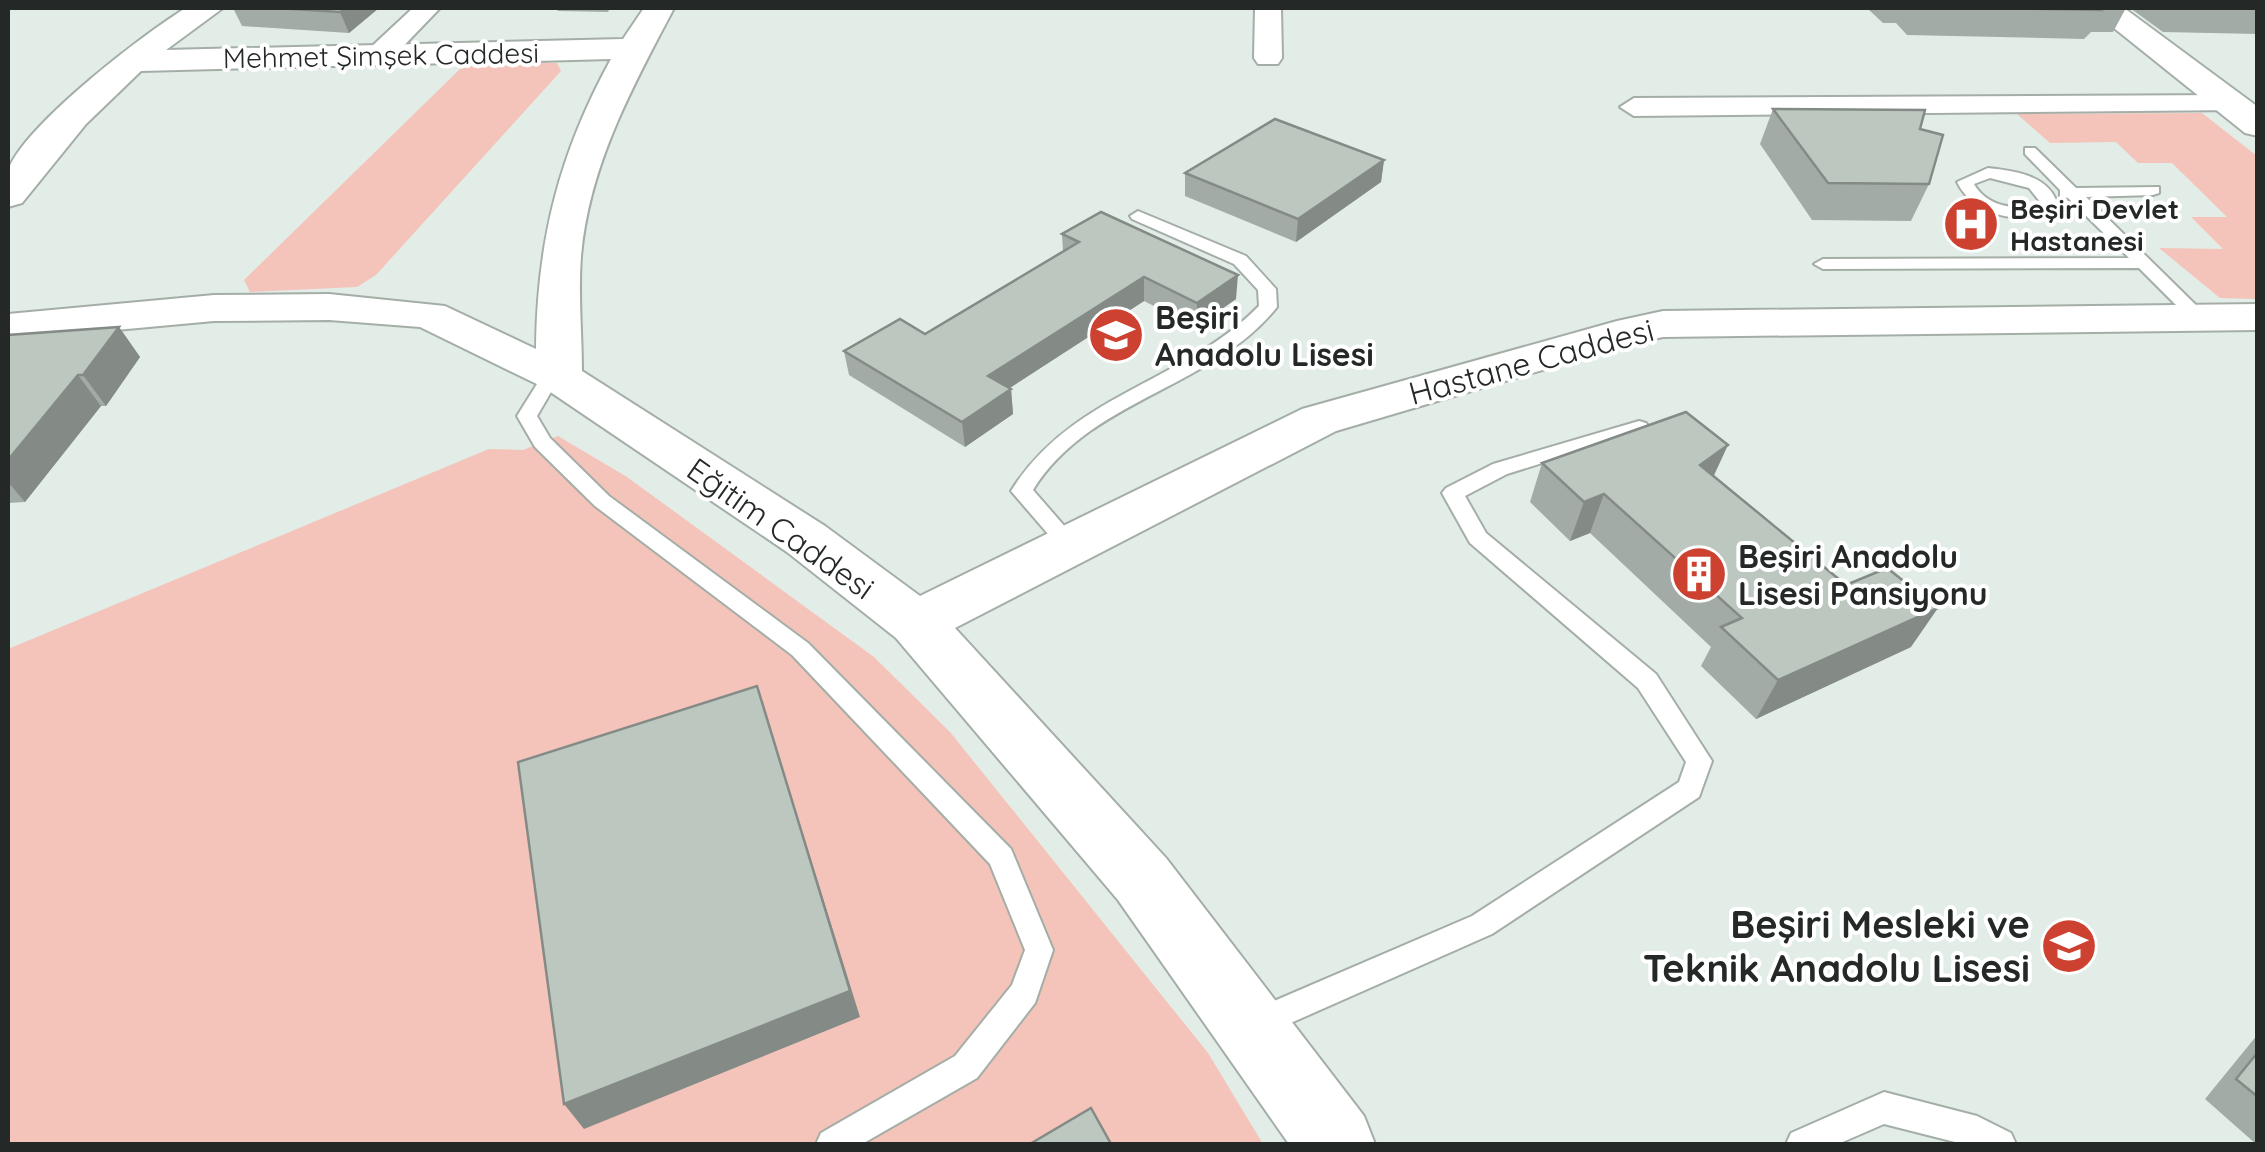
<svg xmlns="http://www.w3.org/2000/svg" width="2265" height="1152" viewBox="0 0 2265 1152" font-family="Quicksand,sans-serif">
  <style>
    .green { fill: #f4c3ba }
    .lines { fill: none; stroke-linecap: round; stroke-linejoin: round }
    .lane-casing { stroke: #a4aea7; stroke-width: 4 }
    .street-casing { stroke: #a4aea7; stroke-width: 4 }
    .secondary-casing { stroke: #a4aea7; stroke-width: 4 }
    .lane { fill: #fff; fill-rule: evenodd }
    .street { fill: #fff; fill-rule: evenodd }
    .secondary { fill: #fff; fill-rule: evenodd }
    .wall { fill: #a2aba5 }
    .shaded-wall { fill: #848b86 }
    .building { fill: #bcc7c0; stroke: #848b86; stroke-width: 2.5 }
    .labels { text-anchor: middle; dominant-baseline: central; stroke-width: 8; stroke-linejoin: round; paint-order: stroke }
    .far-street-label { font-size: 28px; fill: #242826; stroke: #fff }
    .far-poi-label { font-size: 28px; font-weight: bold; fill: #242826; stroke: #fff; text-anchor: start }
    .poi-label { font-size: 32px; font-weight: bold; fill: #242826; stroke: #fff; text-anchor: start }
    .street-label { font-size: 32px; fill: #242826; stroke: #fff }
    .near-poi-label { font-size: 38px; font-weight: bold; fill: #242826; stroke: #fff; text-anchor: end }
  </style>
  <rect width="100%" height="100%" fill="#e3ede7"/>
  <path class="green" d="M 481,63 L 557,63 L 561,71 L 376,275 L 357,287 L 250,292 L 244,280 L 461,68 Z
    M 2202,113 L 2257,156 L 2257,299 L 2220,298 L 2159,248 L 2223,249 L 2191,217 L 2227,217 L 2172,163 L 2138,163 L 2116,142 L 2050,143 L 2017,114 Z
    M 558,436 L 627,477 L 874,657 L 950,732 L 1208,1053 L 1263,1144 L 8,1144 L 8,649 L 489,449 L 523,450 Z"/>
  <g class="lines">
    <g class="lane-casing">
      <path id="lane" d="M 2025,148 L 2035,148 L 2076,188 L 2159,187 L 2159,193 L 2153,195 L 2086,197 L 2205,314 L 2205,322 L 2193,322 L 2139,268 L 1823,269 L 1814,264 L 1823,259 L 2129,258 L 2068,198 L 2060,196 L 2060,190 L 2025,154 Z
        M 1988,168 C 2015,171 2049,175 2058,205 C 2029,230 1973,216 1957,182 ZM 1990,178 L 2029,188 L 2041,203 C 2018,212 1987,207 1974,184 Z
        M 1138,211 L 1246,256 L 1276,289 L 1277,307 C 1212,389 1090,398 1033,490 L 1080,544 L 1069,552 L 1061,549 L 1011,491 C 1072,393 1184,383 1259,306 L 1258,290 L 1234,264 L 1132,219 L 1130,216 Z
        M 559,371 L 569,377 L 551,392 L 537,416 L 550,438 L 609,496 L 808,643 L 1011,849 L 1053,950 L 1035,1003 L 977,1078 L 862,1144 L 816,1144 L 821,1133 L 955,1056 L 1012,985 L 1025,950 L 990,864 L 792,655 L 595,506 L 535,447 L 517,416 L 537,384 Z
        M 1639,421 L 1646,423 L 1649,427 L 1646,431 L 1507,474 L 1465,496 L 1486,533 L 1656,674 L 1712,761 L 1699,797 L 1492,934 L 1268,1033 L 1257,1038 L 1246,1033 L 1242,1023 L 1246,1013 L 1472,916 L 1679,782 L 1686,762 L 1638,688 L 1470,543 L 1442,493 L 1446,488 L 1493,464 Z
        M 1884,1092 L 1977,1116 L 2011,1133 L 2016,1144 L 1963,1144 L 1884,1124 L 1838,1144 L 1786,1144 L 1791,1133 Z"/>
    </g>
    <g class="street-casing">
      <path id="street" d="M 413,8 L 440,8 L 389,61 L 369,61 L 366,55 L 369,49 Z
        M 1255,8 L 1281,8 L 1282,58 L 1278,64 L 1258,64 L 1254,58 Z
        M 2230,95 L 2240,98 L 2244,104 L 2240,110 L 1634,116 L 1620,107 L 1634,98 Z"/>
    </g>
    <g class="secondary-casing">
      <path id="secondary" d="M 186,8 L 223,8 L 166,50 L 623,39 L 644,8 L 674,8 C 633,86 589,165 581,256 C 578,295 582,333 582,371 L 825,526 L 920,596 L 1302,409 L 1617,321 L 1663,311 L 2258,304 L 2258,330 L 1663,337 L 1627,345 L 1336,431 L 955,628 L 1166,858 L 1364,1116 L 1375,1144 L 1289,1144 L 1118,900 L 896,638 L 787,552 L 543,387 L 420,327 L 329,320 L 214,321 L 8,340 L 8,314 L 214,295 L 329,294 L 445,306 L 536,349 C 537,241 559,154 611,59 L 141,71 L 86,124 L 22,203 L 8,207 C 8,196 4,178 9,168 C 28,123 143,34 186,8 Z
        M 2089,8 L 2124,8 L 2258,107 L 2258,136 L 2245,133 Z"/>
    </g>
    <use href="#lane" class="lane"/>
    <use href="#street" class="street"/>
    <use href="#secondary" class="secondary"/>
  </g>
  <path class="wall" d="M 233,8 L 379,8 L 349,33 L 242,26 Z
    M 556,8 L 610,8 L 608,12 L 558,11 Z
    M 1867,8 L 2126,8 L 2113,32 L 2091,32 L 2084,39 L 1907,35 L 1896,23 L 1883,23 Z
    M 2130,8 L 2258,8 L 2258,34 L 2163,32 Z
    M 1773,109 L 1920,129 L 1929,184 L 1911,221 L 1812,220 L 1760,144 Z
    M 1384,160 L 1381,182 L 1296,242 L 1185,196 L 1185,173 Z
    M 1062,234 L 1236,299 L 1196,327 L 1144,301 L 1010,388 L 1011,389 L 1013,414 L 965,447 L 849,375 L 844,351 L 925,334 L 1063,252 Z
    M 119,327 L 140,357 L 106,406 L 101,406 L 25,502 L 8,503 L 8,335 Z
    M 1542,463 L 1714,476 L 1911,647 L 1756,719 L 1701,666 L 1711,647 L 1590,533 L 1570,541 L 1530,502 Z
    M 2258,1034 L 2258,1144 L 2256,1144 L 2205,1099 Z"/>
  <path class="shaded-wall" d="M 345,8 L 379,8 L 349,33 L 340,12 Z
    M 1384,160 L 1381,182 L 1296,242 L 1298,219 Z
    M 1238,275 L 1236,299 L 1196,327 L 1197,303 Z
    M 1144,277 L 1144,301 L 991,400 L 988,376 Z
    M 119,327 L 140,357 L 106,406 L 83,375 Z
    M 78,375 L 101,406 L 25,502 L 8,482 L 8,460 Z
    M 1011,389 L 1013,414 L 965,447 L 962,422 Z
    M 1728,445 L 1710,484 L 1700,465 Z
    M 1604,494 L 1590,533 L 1570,541 L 1584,502 Z
    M 1938,608 L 1911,647 L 1756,719 L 1778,680 Z
    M 757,686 L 860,1017 L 584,1129 L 564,1104 Z"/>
  <path class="building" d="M 275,8 L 345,8 L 340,12 Z
    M 1989,8 L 2097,8 L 2100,10 Z
    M 1773,109 L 1925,110 L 1920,129 L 1943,135 L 1929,184 L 1828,183 Z
    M 1275,119 L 1384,160 L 1298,219 L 1185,173 Z
    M 1101,212 L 1238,275 L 1197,303 L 1144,277 L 988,376 L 1011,389 L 962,422 L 844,351 L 900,319 L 925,334 L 1079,242 L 1062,234 Z
    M 119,327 L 83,375 L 78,375 L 8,460 L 8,335 Z
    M 1686,412 L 1728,445 L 1700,465 L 1846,585 L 1887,568 L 1938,608 L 1778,680 L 1721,627 L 1742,618 L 1604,494 L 1584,502 L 1542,463 Z
    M 757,686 L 850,991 L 564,1104 L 518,762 Z
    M 2258,1052 L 2258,1097 L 2236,1079 Z
    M 1091,1108 L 1111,1144 L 1030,1144 Z"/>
  <defs>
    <g id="hospital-disc" transform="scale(2.875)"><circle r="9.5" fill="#cd4130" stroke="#fff"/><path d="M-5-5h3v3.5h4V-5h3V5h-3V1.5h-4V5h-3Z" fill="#fff"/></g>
    <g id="school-disc" transform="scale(2.875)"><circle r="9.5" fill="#cd4130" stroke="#fff"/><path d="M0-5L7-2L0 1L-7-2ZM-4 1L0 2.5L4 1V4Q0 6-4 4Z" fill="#fff"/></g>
    <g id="building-disc" transform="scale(2.875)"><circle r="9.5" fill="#cd4130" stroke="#fff"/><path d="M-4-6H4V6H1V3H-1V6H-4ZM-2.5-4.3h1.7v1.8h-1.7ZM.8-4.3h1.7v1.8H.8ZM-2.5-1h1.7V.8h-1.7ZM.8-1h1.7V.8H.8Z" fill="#fff"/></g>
  </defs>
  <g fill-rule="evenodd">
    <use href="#hospital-disc" x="1971" y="224"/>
    <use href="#school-disc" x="1116" y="335"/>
    <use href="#building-disc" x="1699" y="574"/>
    <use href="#school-disc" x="2069" y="946"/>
  </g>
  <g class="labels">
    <g class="far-street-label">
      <text transform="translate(381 55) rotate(-1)">Mehmet Şimşek Caddesi</text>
    </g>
    <g class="far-poi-label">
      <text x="2010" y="208">Beşiri Devlet<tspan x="2010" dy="32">Hastanesi</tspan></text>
    </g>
    <g class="poi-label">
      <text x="1155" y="317">Beşiri<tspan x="1155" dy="37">Anadolu Lisesi</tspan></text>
      <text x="1738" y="556">Beşiri Anadolu<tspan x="1738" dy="37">Lisesi Pansiyonu</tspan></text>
    </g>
    <g class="street-label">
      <text transform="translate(1531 361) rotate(-15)">Hastane Caddesi</text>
      <text transform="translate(781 528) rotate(35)">Eğitim Caddesi</text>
    </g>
    <g class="near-poi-label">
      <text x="2030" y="924">Beşiri Mesleki ve<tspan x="2030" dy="44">Teknik Anadolu Lisesi</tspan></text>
    </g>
  </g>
  <rect width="2265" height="1152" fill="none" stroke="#242826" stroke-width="20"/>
</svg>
